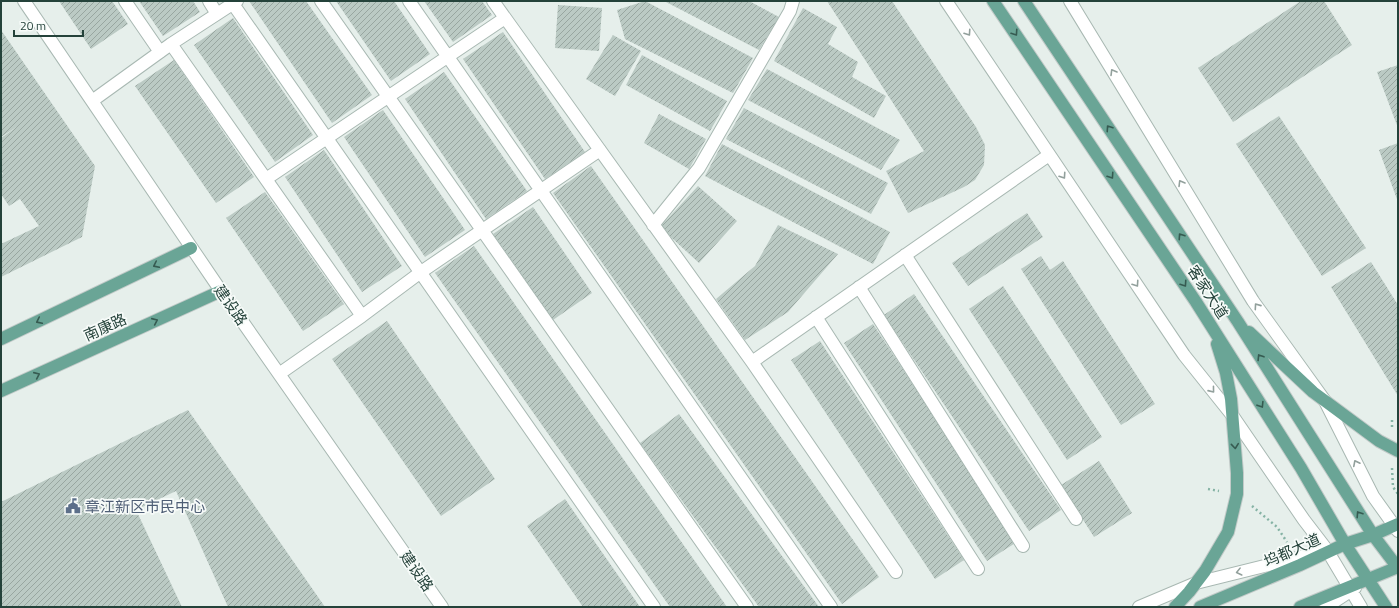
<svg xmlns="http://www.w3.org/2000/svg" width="1399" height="608" viewBox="0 0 1399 608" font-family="'Titillium Web','Noto Sans SC',sans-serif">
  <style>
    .building { fill: url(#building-hatch) }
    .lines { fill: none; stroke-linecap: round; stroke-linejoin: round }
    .minor-casing { stroke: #a8b8b2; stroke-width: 14 }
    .major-casing { stroke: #c2cac8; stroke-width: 14 }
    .path { stroke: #86b3a5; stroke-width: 2.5; stroke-dasharray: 2 3; stroke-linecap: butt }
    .minor { stroke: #fff; stroke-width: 12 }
    .major { stroke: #6aa596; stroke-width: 12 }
    .oneway { stroke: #92a09c }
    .oneway2 { stroke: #365b51 }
    .labels { text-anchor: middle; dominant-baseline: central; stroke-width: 3.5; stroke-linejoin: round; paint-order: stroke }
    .street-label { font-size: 15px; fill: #24423a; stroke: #f7fbf9 }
    .service-label { font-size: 15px; fill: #4e5e75; stroke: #f7fbf9; text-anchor: start }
  </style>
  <defs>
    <pattern id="building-hatch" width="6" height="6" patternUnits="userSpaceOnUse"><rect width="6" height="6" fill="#bbcac4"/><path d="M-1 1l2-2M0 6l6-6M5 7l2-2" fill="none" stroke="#98a6a0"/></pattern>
  </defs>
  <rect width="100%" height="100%" fill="#e6efeb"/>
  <path class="building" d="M 59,1 L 112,1 L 128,24 L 91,49 Z
    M 139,1 L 193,1 L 200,12 L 163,36 Z
    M 249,1 L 306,1 L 372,95 L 332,123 Z
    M 336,1 L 394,1 L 430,54 L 391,81 Z
    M 424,1 L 482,1 L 492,15 L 453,42 Z
    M 645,1 L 753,58 L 733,93 L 625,39 L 617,10 Z
    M 664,1 L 749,1 L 779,17 L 759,50 Z
    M 827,1 L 892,1 L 976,127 L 985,145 L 984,165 L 975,180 L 964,187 L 908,213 L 886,171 L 924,151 Z
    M 1301,1 L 1324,1 L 1352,45 L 1233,122 L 1198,68 Z
    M 558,5 L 602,8 L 599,51 L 555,48 Z
    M 803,8 L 837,27 L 828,44 L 858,62 L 852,77 L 886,96 L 874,118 L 774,61 Z
    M 233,18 L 313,135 L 275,162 L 194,45 Z
    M 1,30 L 95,166 L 82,237 L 1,277 L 1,244 L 39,226 L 20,199 L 9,206 L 1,194 L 1,175 L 3,174 L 1,171 L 1,138 L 18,126 L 1,137 Z
    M 503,32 L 585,152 L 545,179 L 463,59 Z
    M 613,35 L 641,51 L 615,96 L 586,79 Z
    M 642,55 L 727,101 L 710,131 L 626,85 Z
    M 174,60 L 254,177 L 216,203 L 135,86 Z
    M 1398,65 L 1398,128 L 1377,72 Z
    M 767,69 L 900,140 L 881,170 L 748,100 Z
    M 444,72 L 527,191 L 486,219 L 405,99 Z
    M 744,108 L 888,183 L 871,214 L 726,139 Z
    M 383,110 L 465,230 L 425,257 L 344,137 Z
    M 659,114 L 706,139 L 689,169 L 644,143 Z
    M 1279,116 L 1366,248 L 1322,276 L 1236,144 Z
    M 1398,143 L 1398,202 L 1379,150 Z
    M 722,144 L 890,232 L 873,264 L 705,176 Z
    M 324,150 L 402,266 L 362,292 L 285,177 Z
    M 591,166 L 879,577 L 842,604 L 553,193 Z
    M 698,186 L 737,221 L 699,263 L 660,227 Z
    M 265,192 L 344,304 L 303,331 L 226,218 Z
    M 533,207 L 592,293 L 553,320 L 493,234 Z
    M 1027,213 L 1043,237 L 968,286 L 952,263 Z
    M 778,225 L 838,254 L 788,312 L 745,340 L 716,299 L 755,266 Z
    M 474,246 L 727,607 L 670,607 L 435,273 Z
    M 1041,256 L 1050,270 L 1063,261 L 1155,404 L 1121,425 L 1021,269 Z
    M 1371,262 L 1398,305 L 1398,396 L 1331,287 Z
    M 1003,286 L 1102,437 L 1067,460 L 969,309 Z
    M 914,294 L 1061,510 L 1029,531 L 884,315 Z
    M 387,321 L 495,479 L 441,516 L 332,359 Z
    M 873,324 L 1017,542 L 987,561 L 844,343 Z
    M 820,341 L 964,560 L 935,579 L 791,360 Z
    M 188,410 L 325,607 L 228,607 L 176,491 L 136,510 L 182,607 L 1,607 L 1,502 Z
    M 679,414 L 819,607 L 759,607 L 640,443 Z
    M 1099,461 L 1132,513 L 1094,537 L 1061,485 Z
    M 565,499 L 640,607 L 583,607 L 527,526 Z"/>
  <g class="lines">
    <g class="minor-casing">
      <path id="minor" d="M 24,1 L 221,291 L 442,607
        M 125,1 L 160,52
        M 209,1 L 217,14
        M 321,1 L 747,607
        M 409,1 L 831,607
        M 493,1 L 752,362 L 896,572
        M 946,1 L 1184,355 L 1232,415 L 1304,520 L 1327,550 L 1361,607
        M 1070,1 L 1253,301 L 1325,401 L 1373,496 L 1398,531
        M 233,4 L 654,607
        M 171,44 L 362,316
        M 92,101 L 171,44 L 237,1
        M 266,179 L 505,18
        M 653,225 L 699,168 L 790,11 L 793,1
        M 905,255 L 1076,519
        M 859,287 L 1023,546
        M 816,317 L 978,569
        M 752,362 L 1049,155
        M 279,374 L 362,316 L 421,272 L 600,150
        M 1139,607 L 1196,583 L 1321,552
        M 1326,607 L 1355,588"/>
    </g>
    <g class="major-casing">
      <path id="major" d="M 993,1 L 1196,302 L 1301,468 L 1345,544 L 1386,607
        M 1024,1 L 1238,322 L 1373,535 L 1398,568
        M 1249,332 L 1313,392 L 1379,441 L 1398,451
        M 1,339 L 191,248
        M 1,391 L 221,291
        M 1175,607 L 1189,592 L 1205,571 L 1228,532 L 1237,494 L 1237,473 L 1231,399 L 1226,373 L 1217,344
        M 1200,607 L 1300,565 L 1345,544 L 1373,535 L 1398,524
        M 1300,607 L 1398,567"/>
    </g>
    <path class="path" d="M 1392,427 L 1392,418
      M 1392,468 L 1393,487 L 1398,494
      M 1208,489 L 1219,491
      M 1252,506 L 1277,527 L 1287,542"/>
    <use href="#minor" class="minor"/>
    <use href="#major" class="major"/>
  </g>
  <defs><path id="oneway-chevron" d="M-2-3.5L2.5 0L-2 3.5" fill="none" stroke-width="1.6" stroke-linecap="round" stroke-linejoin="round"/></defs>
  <g class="oneway">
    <use href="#oneway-chevron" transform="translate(968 33) rotate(56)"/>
    <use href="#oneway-chevron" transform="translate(1113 72) rotate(-121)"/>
    <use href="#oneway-chevron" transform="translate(1063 176) rotate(56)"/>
    <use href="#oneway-chevron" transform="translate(1181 183) rotate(-121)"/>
    <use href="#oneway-chevron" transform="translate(1136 284) rotate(56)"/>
    <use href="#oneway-chevron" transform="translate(1257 306) rotate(-125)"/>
    <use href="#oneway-chevron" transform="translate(1212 390) rotate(51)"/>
    <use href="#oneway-chevron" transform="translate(1356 463) rotate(-117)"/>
    <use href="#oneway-chevron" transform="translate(1239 572) rotate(166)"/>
  </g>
  <g class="oneway2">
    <use href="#oneway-chevron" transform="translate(1015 33) rotate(56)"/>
    <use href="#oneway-chevron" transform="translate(1109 128) rotate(-124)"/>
    <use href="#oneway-chevron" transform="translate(1111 176) rotate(56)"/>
    <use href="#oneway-chevron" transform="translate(1181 236) rotate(-124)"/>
    <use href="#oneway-chevron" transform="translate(156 265) rotate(154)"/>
    <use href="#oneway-chevron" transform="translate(1184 284) rotate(56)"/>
    <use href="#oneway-chevron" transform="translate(39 321) rotate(154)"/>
    <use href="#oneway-chevron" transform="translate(155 321) rotate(-24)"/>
    <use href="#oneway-chevron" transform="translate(1260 357) rotate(-122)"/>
    <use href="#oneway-chevron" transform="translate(37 375) rotate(-24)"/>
    <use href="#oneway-chevron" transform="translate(1261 405) rotate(58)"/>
    <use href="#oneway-chevron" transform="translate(1235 446) rotate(84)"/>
    <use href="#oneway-chevron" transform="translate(1359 514) rotate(-123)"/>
  </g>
  <defs>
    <g id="civic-bare" transform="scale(1.2)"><path d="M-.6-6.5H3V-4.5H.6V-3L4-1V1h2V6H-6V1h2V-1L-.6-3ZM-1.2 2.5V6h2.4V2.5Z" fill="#5c6f8a" stroke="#f7fbf9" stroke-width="2.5" paint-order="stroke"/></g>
  </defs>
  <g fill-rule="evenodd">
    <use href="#civic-bare" x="73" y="506"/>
  </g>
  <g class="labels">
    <g class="street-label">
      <text transform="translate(1208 292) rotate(57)">客家大道</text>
      <text transform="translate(231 305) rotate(55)">建设路</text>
      <text transform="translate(105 327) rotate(-24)">南康路</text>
      <text transform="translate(1292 550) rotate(-24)">坞都大道</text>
      <text transform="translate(417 571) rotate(55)">建设路</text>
    </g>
    <g class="service-label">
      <text x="85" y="506">章江新区市民中心</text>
    </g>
  </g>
  <rect width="1399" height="608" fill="none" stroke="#24423a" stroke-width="4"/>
  <path d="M14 30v6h69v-6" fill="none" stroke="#24423a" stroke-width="2"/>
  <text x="20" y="30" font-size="12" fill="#24423a" stroke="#f7fbf9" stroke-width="3" paint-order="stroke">20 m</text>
</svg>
